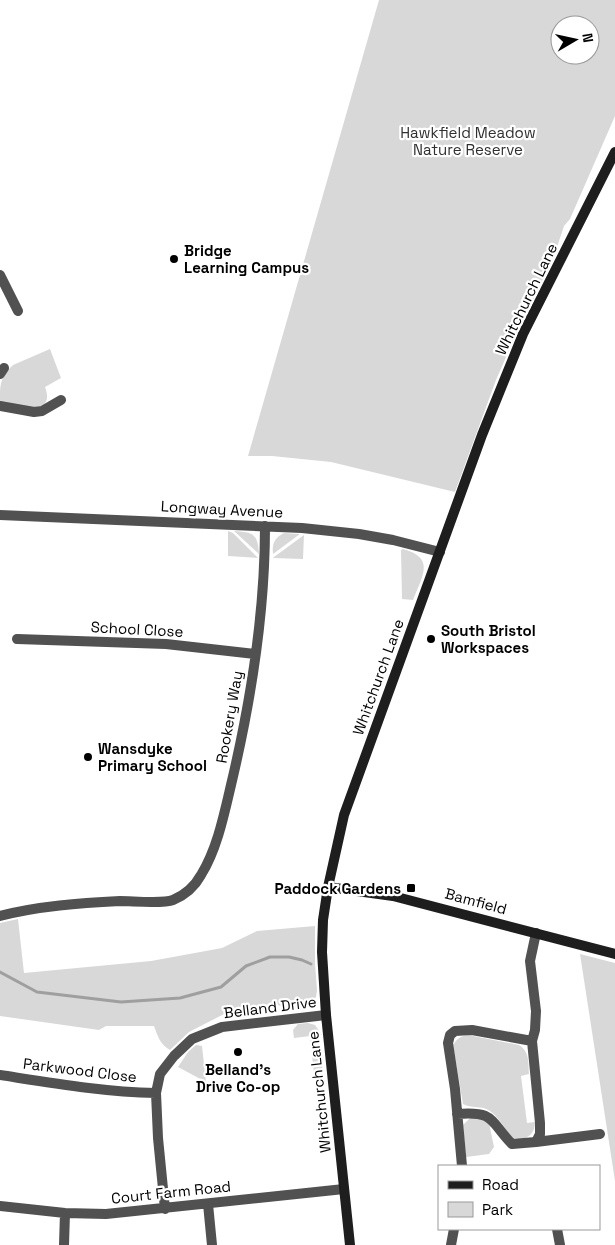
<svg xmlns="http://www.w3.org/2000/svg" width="615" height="1245" viewBox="0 0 615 1245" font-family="'Space Grotesk',sans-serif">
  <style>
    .green { fill: #d8d8d8; fill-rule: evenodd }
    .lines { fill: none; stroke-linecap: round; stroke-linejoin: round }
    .stream { stroke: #9f9f9f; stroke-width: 3 }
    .street { stroke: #515151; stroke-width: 10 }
    .secondary { stroke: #1e1e1e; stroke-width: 10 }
    .poi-dot { fill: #000; stroke: #fff; stroke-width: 2 }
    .labels { text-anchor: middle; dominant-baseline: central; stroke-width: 4.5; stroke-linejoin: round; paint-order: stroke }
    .park-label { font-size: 15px; fill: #2f2f2f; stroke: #fff }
    .poi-label { font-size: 15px; font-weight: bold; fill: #000; stroke: #fff; text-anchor: start }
    .street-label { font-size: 15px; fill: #000; stroke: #fff }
  </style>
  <rect width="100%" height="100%" fill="#fff"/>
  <path class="green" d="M 379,0 L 615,0 L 615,116 L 570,219 L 564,226 L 554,256 L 514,339 L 496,380 L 455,492 L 331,462 L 272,456 L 248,456 ZM 560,25 L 590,25 L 590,55 L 560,55 Z
    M 50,349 L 61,378 L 45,387 C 57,418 15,405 0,402 C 0,384 0,378 13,365 Z
    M 228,531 L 233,533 L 258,558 L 228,556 Z
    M 234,531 C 253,532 258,534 259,554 Z
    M 284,533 L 300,534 L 273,554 C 272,544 274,538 284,533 Z
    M 304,535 L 303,559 L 273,558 L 274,557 Z
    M 403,549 C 436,558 422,576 413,600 L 402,599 L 401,550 Z
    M 18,919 L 24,973 L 151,961 L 184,955 L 222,948 L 257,931 L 315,926 L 315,964 L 317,990 L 316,997 L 306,1008 C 297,1009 285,1010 277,1004 L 265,1005 L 265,1009 L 228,1012 L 189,1032 L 170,1050 C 160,1044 158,1037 154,1026 L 106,1026 L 99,1030 L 0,1016 L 0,923 Z
    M 580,954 L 615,963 L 615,1181 Z
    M 308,1023 L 315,1025 L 322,1035 L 318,1035 L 323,1072 L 314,1073 L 310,1036 L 294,1038 L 293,1030 L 298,1024 Z
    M 468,1035 L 519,1045 C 530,1052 528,1063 529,1074 L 521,1076 L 527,1123 L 535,1122 C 535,1135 526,1141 513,1138 C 505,1130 499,1117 490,1111 C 482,1105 471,1109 463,1104 L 453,1045 C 457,1039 460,1036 468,1035 Z
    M 196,1045 L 202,1046 L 206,1082 L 178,1067 L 188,1052 Z
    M 477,1116 L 489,1123 L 494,1147 L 489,1154 L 466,1157 L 463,1125 L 469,1119 Z"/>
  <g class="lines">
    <path class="stream" d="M 0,972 L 37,992 L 121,1002 L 180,998 L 221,987 L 246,966 L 270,957 L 289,957 L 302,960 L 311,964"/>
    <path class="street" d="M 0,275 L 18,311
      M 0,374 L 4,368
      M 0,406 L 34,412 L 42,411 L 61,400
      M 0,515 L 302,528 L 359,534 L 393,540 L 440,552
      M 17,639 L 166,644 L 255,654
      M 0,916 C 38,906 81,903 120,901 C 133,901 163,904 173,900 C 185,895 195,886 201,875 C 217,849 224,815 231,785 C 251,701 265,613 265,526
      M 0,1075 C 52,1083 104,1092 156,1093
      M 457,1114 C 495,1111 489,1120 512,1144 L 536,1142 L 540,1134 L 540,1123 L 532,1041 L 535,1030 L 536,1011 L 530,961 L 536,933
      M 536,1142 L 600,1134
      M 462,1166 L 455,1089 L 448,1043 L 450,1035 L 455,1031 L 472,1030 L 532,1041
      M 208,1204 L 212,1245
      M 0,1206 L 65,1213 L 106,1214 L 344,1189
      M 165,1209 L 158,1138 L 156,1093 L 160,1074 L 174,1056 L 192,1039 L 222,1027 L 326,1015
      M 557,1229 L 560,1245
      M 64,1245 L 65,1213
      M 451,1245 L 454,1229"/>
    <path class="secondary" d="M 328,887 L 393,896 L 615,954
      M 350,1245 L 326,1015 L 322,952 L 323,920 L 328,887 L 344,815 L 482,435 L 523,334 L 615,152"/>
  </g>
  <g class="poi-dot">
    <circle cx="174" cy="259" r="5"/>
    <circle cx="431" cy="639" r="5"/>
    <circle cx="88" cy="757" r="5"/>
    <rect x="406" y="883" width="10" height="10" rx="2.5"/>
    <circle cx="238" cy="1052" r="5"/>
  </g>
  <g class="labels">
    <g class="park-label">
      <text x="468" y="132">Hawkfield Meadow<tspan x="468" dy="17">Nature Reserve</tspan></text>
    </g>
    <g class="poi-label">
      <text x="184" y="250">Bridge<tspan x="184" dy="17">Learning Campus</tspan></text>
      <text x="441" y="630">South Bristol<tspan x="441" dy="17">Workspaces</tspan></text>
      <text x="98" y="748">Wansdyke<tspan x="98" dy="17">Primary School</tspan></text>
      <text x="401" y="888" text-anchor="end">Paddock Gardens</text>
      <text x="238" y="1069" text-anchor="middle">Belland's<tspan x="238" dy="17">Drive Co-op</tspan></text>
    </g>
    <g class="street-label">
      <text transform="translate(526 299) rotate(-64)">Whitchurch Lane</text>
      <text transform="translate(222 509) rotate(3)">Longway Avenue</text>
      <text transform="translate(137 629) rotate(3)">School Close</text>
      <text transform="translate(378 677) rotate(-70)">Whitchurch Lane</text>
      <text transform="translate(229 717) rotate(-80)">Rookery Way</text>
      <text transform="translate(476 901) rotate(15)">Bamfield</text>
      <text transform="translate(270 1007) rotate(-7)">Belland Drive</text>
      <text transform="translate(80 1070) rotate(7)">Parkwood Close</text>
      <text transform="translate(319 1092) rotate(-96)">Whitchurch Lane</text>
      <text transform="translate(171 1192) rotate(-6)">Court Farm Road</text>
    </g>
  </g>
  <rect x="438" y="1165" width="162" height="65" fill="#ffffff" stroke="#999999"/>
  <rect x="448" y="1181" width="25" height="8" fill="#1e1e1e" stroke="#999999"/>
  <text x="482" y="1190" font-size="15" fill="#000000">Road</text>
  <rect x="448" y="1202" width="25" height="15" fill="#d8d8d8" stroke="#999999"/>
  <text x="482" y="1215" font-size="15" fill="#000000">Park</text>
  <g transform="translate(575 40) rotate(81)"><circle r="24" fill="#ffffff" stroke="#999999"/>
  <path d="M0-4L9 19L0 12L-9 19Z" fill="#000000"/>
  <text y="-8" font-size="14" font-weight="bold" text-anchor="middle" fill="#000000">N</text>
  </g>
</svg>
